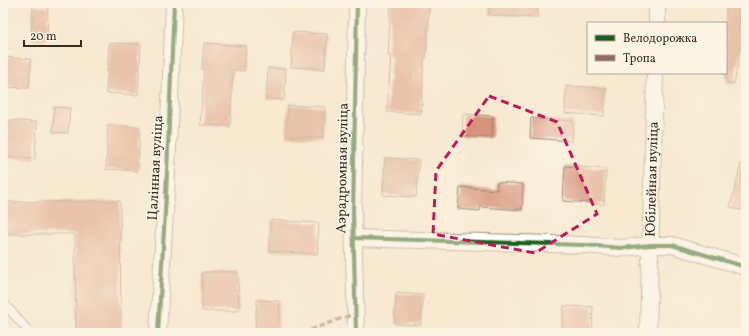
<svg xmlns="http://www.w3.org/2000/svg" width="749" height="336" viewBox="0 0 749 336" font-family="Vollkorn,serif">
  <style>
    .building { fill: #d6937c }
    .lines { fill: none; stroke-linecap: round; stroke-linejoin: round }
    .service-casing { stroke: #998a77; stroke-width: 10 }
    .minor-casing { stroke: #998a77; stroke-width: 18 }
    .service { stroke: #fff; stroke-width: 8 }
    .minor { stroke: #fff; stroke-width: 16 }
    .quiet { stroke: #8d6e63; stroke-width: 3; stroke-dasharray: 6 3; stroke-linecap: butt }
    .cycleway-casing { stroke: #fcf5e5; stroke-width: 6 }
    .cycleway { stroke: #1b5e20; stroke-width: 4 }
    .marked { fill: none; stroke: #c2185b; stroke-width: 3; stroke-dasharray: 8 5; stroke-linejoin: round }
    .labels { text-anchor: middle; dominant-baseline: central; stroke-width: 3; stroke-linejoin: round; paint-order: stroke }
    .street-label { font-size: 14px; fill: #3b2a1e; stroke: #fcf5e5 }
  </style>
  <rect width="100%" height="100%" fill="#fcf5e5"/>
  <filter id="ink" filterUnits="userSpaceOnUse"><feTurbulence type="fractalNoise" baseFrequency=".025" numOctaves="2"/><feDisplacementMap in="SourceGraphic" scale="8" xChannelSelector="R" yChannelSelector="G"/><feConvolveMatrix kernelMatrix="1 2 1 2 8 2 1 2 1" color-interpolation-filters="sRGB"/></filter>
  <filter id="wash" filterUnits="userSpaceOnUse"><feTurbulence type="fractalNoise" baseFrequency=".012" numOctaves="4" result="noise"/><feDisplacementMap in="SourceGraphic" scale="16" xChannelSelector="R" yChannelSelector="G"/><feGaussianBlur stdDeviation="0.9" result="paint"/><feColorMatrix in="noise" values="0 0 0 0 0 0 0 0 0 0 0 0 0 0 0 0 0 1.4 0 .05"/><feComposite in="paint" operator="in"/></filter>
  <g filter="url(#wash)">
    <rect width="100%" height="100%" fill="#f7e9d0"/>
    <g id="blocks">
      <path class="building" d="M 391,3 L 429,5 L 426,58 L 424,58 L 421,114 L 387,112 L 391,56 L 388,56 Z
        M 489,3 L 538,3 L 537,18 L 489,15 Z
        M 726,3 L 742,3 L 738,32 L 743,33 L 734,84 L 726,83 Z
        M 33,6 L 48,7 L 47,40 L 31,40 Z
        M 293,32 L 327,34 L 325,69 L 291,67 Z
        M 109,43 L 141,44 L 138,95 L 106,93 Z
        M 204,43 L 246,46 L 244,71 L 233,70 L 230,126 L 200,125 L 204,69 L 202,69 Z
        M 3,57 L 31,59 L 29,88 L 3,87 Z
        M 268,68 L 286,69 L 284,100 L 266,99 Z
        M 566,86 L 606,88 L 604,116 L 565,113 Z
        M 288,105 L 325,107 L 323,138 L 286,136 Z
        M 54,107 L 70,108 L 68,133 L 53,132 Z
        M 463,114 L 493,116 L 492,138 L 462,136 Z
        M 531,118 L 573,121 L 572,141 L 530,138 Z
        M 4,120 L 37,122 L 35,159 L 3,157 Z
        M 108,125 L 140,127 L 138,171 L 106,169 Z
        M 385,158 L 419,160 L 416,197 L 383,195 Z
        M 741,164 L 746,165 L 746,212 L 730,207 Z
        M 565,166 L 606,169 L 604,204 L 563,201 Z
        M 497,182 L 523,184 L 522,210 L 480,207 L 480,211 L 458,209 L 460,187 L 497,190 Z
        M 120,201 L 121,333 L 76,333 L 75,234 L 3,234 L 3,202 Z
        M 271,220 L 319,223 L 317,254 L 269,251 Z
        M 202,272 L 238,272 L 239,311 L 202,311 Z
        M 396,293 L 423,295 L 421,325 L 395,324 Z
        M 257,300 L 280,301 L 278,330 L 255,329 Z
        M 564,306 L 593,307 L 592,333 L 562,333 Z"/>
    </g>
  </g>
  <g filter="url(#ink)">
    <use href="#blocks" fill-opacity="0" stroke="#998a77" stroke-width="1"/>
    <g class="lines">
      <g class="service-casing">
        <path id="service" d="M 3,302 L 30,333"/>
      </g>
      <g class="minor-casing">
        <g id="minor">
          <path d="M 657,23 L 657,3"/>
          <path d="M 354,238 L 584,245 L 621,248 L 651,245 L 672,245 L 746,267"/>
          <path d="M 158,333 L 166,195 L 174,3"/>
          <path d="M 356,333 L 353,213 L 357,3"/>
          <path id="s1" d="M 648,333 L 655,73"/>
        </g>
      </g>
      <use href="#service" class="service"/>
      <use href="#minor" class="minor"/>
      <path class="quiet" d="M 302,333 L 356,313"/>
      <g class="cycleway-casing">
        <path id="cycleway" d="M 354,238 L 584,245 L 621,248 L 651,245 L 672,245 L 746,267
          M 158,333 L 166,195 L 174,3
          M 356,333 L 353,213 L 357,3"/>
      </g>
      <use href="#cycleway" class="cycleway"/>
    </g>
  </g>
  <path d="M0 0H749V336H0ZM 489,96 L 557,122 L 597,214 L 535,253 L 433,234 L 436,171 Z" fill="#f7e9d0" fill-opacity=".55" fill-rule="evenodd"/>
  <path class="marked" d="M 489,96 L 557,122 L 597,214 L 535,253 L 433,234 L 436,171 Z"/>
  <g class="labels">
    <g class="street-label">
      <text transform="translate(156 168) rotate(-87)">Цалінная вуліца</text>
      <text transform="translate(343 168) rotate(-89)">Аэрадромная вуліца</text>
      <text stroke="none"><textPath href="#s1" startOffset="154">Юбілейная вуліца</textPath></text>
    </g>
  </g>
  <rect width="749" height="336" fill="none" stroke="#fcf5e5" stroke-width="16"/>
  <rect x="587" y="22" width="140" height="52" fill="#fcf5e5" stroke="#afa495"/>
  <rect x="595" y="35" width="20" height="6" fill="#1b5e20" stroke="#afa495"/>
  <text x="623" y="42" font-size="12" fill="#3b2a1e">Велодорожка</text>
  <rect x="595" y="55" width="20" height="6" fill="#8d6e63" stroke="#afa495"/>
  <text x="623" y="62" font-size="12" fill="#3b2a1e">Тропа</text>
  <path d="M24 40v6h57v-6" fill="none" stroke="#3b2a1e" stroke-width="2"/>
  <text x="30" y="40" font-size="12" fill="#3b2a1e" stroke="#fcf5e5" stroke-width="3" paint-order="stroke">20 m</text>
</svg>
